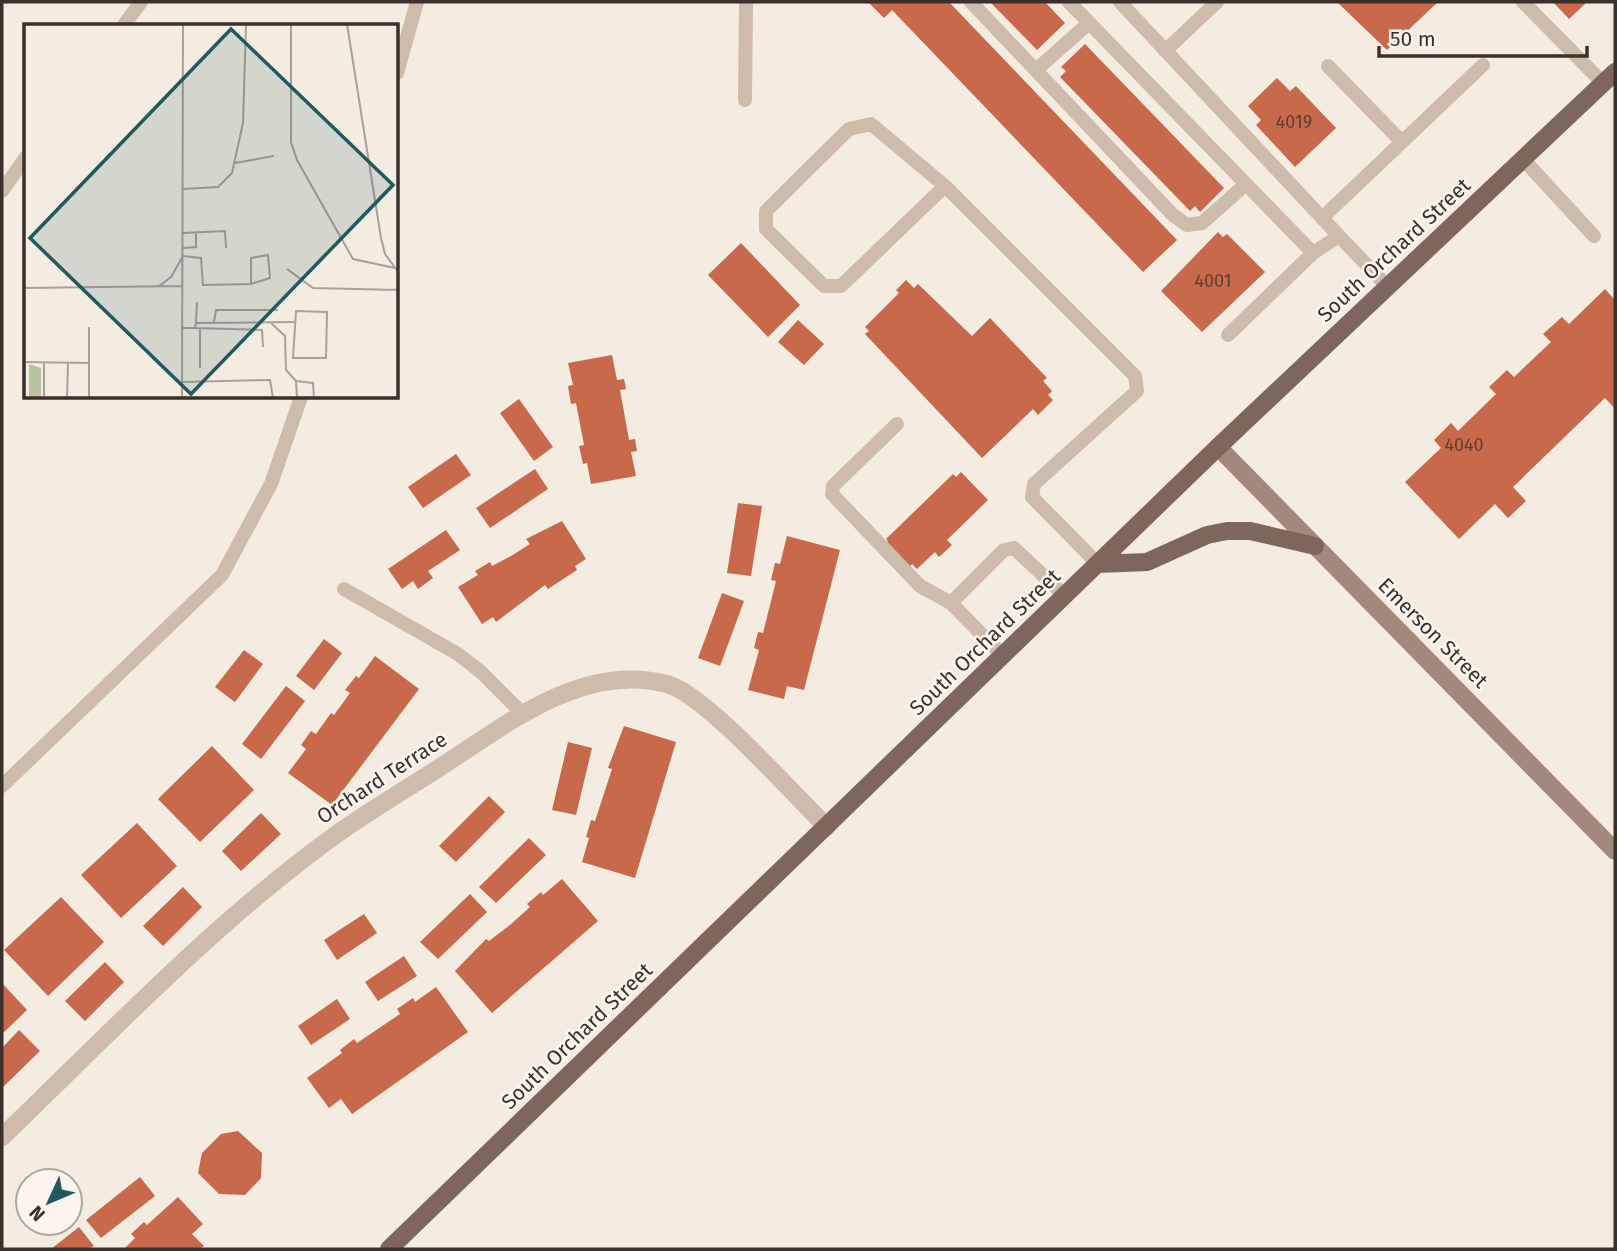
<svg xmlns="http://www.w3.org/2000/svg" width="1617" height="1251" viewBox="0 0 1617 1251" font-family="'Fira Sans',sans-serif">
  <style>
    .building { fill: #c8694b }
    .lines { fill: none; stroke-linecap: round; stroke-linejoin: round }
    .service { stroke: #cdbbac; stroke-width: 14 }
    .minor { stroke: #cdbbac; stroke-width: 18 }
    .secondary { stroke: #a18a7d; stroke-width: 18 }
    .primary { stroke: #7d675c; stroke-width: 18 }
    .labels { text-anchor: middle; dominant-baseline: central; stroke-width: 5; stroke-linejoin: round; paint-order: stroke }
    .number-label { font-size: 18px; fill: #5e3e33 }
    .street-label { font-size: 21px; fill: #3b302b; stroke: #fbf5ee }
    .inset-road { fill: none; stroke: #aaa098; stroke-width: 2 }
    .view { fill: #1f5a5e; fill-opacity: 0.15; stroke: #1f5a5e; stroke-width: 3.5 }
    .inset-edge { fill: none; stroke: #3b302b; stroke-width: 3.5 }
  </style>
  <rect width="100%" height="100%" fill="#f4ebe1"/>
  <path class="building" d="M 868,2 L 949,2 L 1177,240 L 1143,272 L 892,10 L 884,18 Z
    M 990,2 L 1045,2 L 1065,23 L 1037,50 Z
    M 1337,2 L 1438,2 L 1387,50 Z
    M 1553,2 L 1587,2 L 1569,19 Z
    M 1085,44 L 1224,188 L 1200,212 L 1195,206 L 1190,211 L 1060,77 L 1066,71 L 1061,67 Z
    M 1277,78 L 1290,91 L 1296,86 L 1336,128 L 1295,167 L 1256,125 L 1261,120 L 1248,106 Z
    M 1218,232 L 1223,237 L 1227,234 L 1265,272 L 1202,332 L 1161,291 Z
    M 741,243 L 800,305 L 768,337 L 708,275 Z
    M 906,280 L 914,288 L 918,284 L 972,336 L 990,318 L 1047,378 L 1043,381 L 1052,391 L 1048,395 L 1053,400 L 1038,415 L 1033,409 L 982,458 L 865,334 L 869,331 L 865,327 L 899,293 L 896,290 Z
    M 1605,289 L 1615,300 L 1615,409 L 1605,398 L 1513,487 L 1526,501 L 1508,518 L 1495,504 L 1459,539 L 1405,482 L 1441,448 L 1434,440 L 1451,423 L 1458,431 L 1496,394 L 1489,387 L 1507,370 L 1514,377 L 1551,342 L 1543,334 L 1562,317 L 1569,324 Z
    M 798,320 L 824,344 L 804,365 L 778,342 Z
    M 612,355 L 617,380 L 624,379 L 626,389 L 620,390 L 629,440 L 635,439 L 637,451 L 631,452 L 636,476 L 591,484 L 587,463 L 583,464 L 579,446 L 584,445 L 576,403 L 571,404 L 568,386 L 573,385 L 568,363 Z
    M 519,399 L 553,447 L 534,461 L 500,413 Z
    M 456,454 L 471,475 L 423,508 L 408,487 Z
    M 535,469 L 548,489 L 490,528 L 476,508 Z
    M 961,472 L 988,500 L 947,540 L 952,545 L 939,557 L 935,552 L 917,569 L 912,564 L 909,568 L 885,544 L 888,541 L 886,539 L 953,474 L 956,477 Z
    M 738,503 L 762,506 L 751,576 L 727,573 Z
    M 562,521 L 586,559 L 575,566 L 577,570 L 548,589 L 545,585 L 496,622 L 493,617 L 482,624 L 458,587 L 478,575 L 475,571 L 490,562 L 492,566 L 511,556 L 530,544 L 526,539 Z
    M 446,530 L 460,550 L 428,571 L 433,578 L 418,589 L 413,581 L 402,589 L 388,569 Z
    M 787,536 L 840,550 L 804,690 L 787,686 L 784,699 L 748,690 L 759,650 L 754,648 L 758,632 L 763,633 L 776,581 L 771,580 L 775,563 L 780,564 Z
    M 722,593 L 744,601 L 720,666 L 698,658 Z
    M 324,639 L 342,653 L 314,690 L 296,676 Z
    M 244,650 L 263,664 L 235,702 L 215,687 Z
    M 375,656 L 419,689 L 332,805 L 288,773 L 306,749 L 301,745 L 311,731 L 316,734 L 331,713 L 334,715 L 350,693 L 345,690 L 356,676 L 359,678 Z
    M 286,686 L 305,701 L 261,759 L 242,744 Z
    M 624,726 L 676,742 L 635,878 L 582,862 L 589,838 L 586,837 L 591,820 L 595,821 L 612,769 L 608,768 Z
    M 568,742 L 592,748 L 576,815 L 552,810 Z
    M 212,746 L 254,790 L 200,842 L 158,799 Z
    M 489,796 L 505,812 L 456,862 L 439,846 Z
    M 261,813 L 281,834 L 241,871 L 222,851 Z
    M 137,823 L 177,866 L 121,918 L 81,875 Z
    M 529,838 L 546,855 L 496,903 L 479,887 Z
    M 562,879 L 598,921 L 492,1013 L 455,971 L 486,939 L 489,941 L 510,925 L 530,907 L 527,904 L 541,892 L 543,895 Z
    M 183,887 L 202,907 L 163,946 L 143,926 Z
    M 470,894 L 487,912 L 438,959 L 420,942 Z
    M 61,897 L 104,942 L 48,996 L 4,950 Z
    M 364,914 L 377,933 L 337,960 L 324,940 Z
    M 404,956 L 417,976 L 378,1001 L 365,982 Z
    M 105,962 L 124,982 L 85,1021 L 65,1001 Z
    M 2,983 L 27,1010 L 2,1034 Z
    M 436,987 L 468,1032 L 352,1114 L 341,1099 L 329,1108 L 307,1078 L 342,1053 L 340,1050 L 354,1039 L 357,1043 L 400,1014 L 397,1009 L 413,998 L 415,1002 Z
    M 337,999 L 350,1019 L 311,1045 L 298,1026 Z
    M 19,1030 L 40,1051 L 2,1088 L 2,1048 Z
    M 238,1131 L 262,1153 L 261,1178 L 245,1195 L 219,1194 L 198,1173 L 202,1153 L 221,1134 Z
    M 140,1177 L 155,1196 L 101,1238 L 86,1220 Z
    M 178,1197 L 203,1224 L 192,1234 L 204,1246 L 200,1249 L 124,1249 L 135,1238 L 131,1234 L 144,1222 L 147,1225 Z
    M 79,1227 L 94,1246 L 89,1249 L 51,1249 Z"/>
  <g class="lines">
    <path class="service" d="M 971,2 L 1173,215 L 1187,225 L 1202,223 L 1245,185
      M 1069,2 L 1313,253
      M 1120,2 L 1339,236
      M 1523,2 L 1603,83
      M 123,26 L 141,2
      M 1165,51 L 1217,2
      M 1328,66 L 1402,142
      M 1036,70 L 1089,23
      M 397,73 L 417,2
      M 745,100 L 746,2
      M 1523,159 L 1594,236
      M 945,186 L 871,124 L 849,129 L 766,211 L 766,229 L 824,286 L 841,286 L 945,186 L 1135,376 L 1137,391 L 1034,484 L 1032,497 L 1098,564
      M 2,191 L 26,157
      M 1322,218 L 1483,65
      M 1228,335 L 1313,253 L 1339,236 L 1388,287
      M 897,424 L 833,486 L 832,494 L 920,586 L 951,603 L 1003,656
      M 344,589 L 458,654 L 481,672 L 523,714
      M 951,603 L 1004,550 L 1014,548 L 1065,596
      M 2,786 L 222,575 L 271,484 L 301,397"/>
    <path class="minor" d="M 2,1137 C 108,1035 211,926 330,839 C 367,812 407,789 445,764 C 510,722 584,662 667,684 C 705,694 794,795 827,827"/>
    <path class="secondary" d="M 1218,447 L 1615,851"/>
    <path class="primary" d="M 1098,564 L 1147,562 L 1207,535 L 1227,531 L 1250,531 L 1315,546
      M 389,1249 L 1218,447 L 1615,72"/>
  </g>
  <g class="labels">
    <g class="number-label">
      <text x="1294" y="122">4019</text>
      <text x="1213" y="281">4001</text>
      <text x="1464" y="445">4040</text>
    </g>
    <g class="street-label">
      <text transform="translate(1394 250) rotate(-43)">South Orchard Street</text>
      <text transform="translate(1433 633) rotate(45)">Emerson Street</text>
      <text transform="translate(985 642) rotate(-44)">South Orchard Street</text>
      <text transform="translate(382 778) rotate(-33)">Orchard Terrace</text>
      <text transform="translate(577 1036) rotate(-44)">South Orchard Street</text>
    </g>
  </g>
  <g transform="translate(24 24)">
    <rect width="374" height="374" fill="#f4ebe1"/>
    <path d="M 5,340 L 17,344 L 17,374 L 5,374 Z" fill="#b8c4a0"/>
    <path class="inset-road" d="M 267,0 L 267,118 L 273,136 L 329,235 L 371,244M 323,0 L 357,214 L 361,230 L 375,249M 211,139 L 250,132M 159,165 L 194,163 L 208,149 L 219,99 L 222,0M 159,209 L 201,207 L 202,224M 159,224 L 172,223 L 172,208M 159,232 L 177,234 L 179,261 L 227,260 L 227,234 L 244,231 L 246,254 L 227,260M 263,245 L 289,264 L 375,266M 134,263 L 147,253 L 159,232M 0,264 L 159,262M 272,287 L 303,288 L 302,334 L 269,334 ZM 190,298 L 192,286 L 254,286M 172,299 L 173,278M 247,299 L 261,312 L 262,346 L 272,357 L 273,374M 159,304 L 171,304 L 172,299 L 270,298M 171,304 L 238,306 L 239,323M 0,338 L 65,339M 176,344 L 176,304M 272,357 L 289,359 L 290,374M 158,358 L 246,356 L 249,374M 20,374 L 20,338M 43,374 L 44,338M 65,374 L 65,303M 158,374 L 159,0"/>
    <path class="view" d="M 207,5 L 369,161 L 167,370 L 6,214 Z"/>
    <rect width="374" height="374" class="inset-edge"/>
  </g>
  <rect width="1617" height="1251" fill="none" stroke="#3b302b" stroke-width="7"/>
  <g transform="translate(49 1202) rotate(226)"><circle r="33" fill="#fbf5ee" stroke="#aea6a0" stroke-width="2"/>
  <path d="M0-5L12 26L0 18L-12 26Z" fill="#1f5a5e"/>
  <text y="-10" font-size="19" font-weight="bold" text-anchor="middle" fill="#3b302b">N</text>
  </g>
  <path d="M1379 46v10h208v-10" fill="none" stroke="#3b302b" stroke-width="3.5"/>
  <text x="1390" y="46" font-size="21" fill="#3b302b" stroke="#fbf5ee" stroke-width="5" paint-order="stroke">50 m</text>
</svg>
